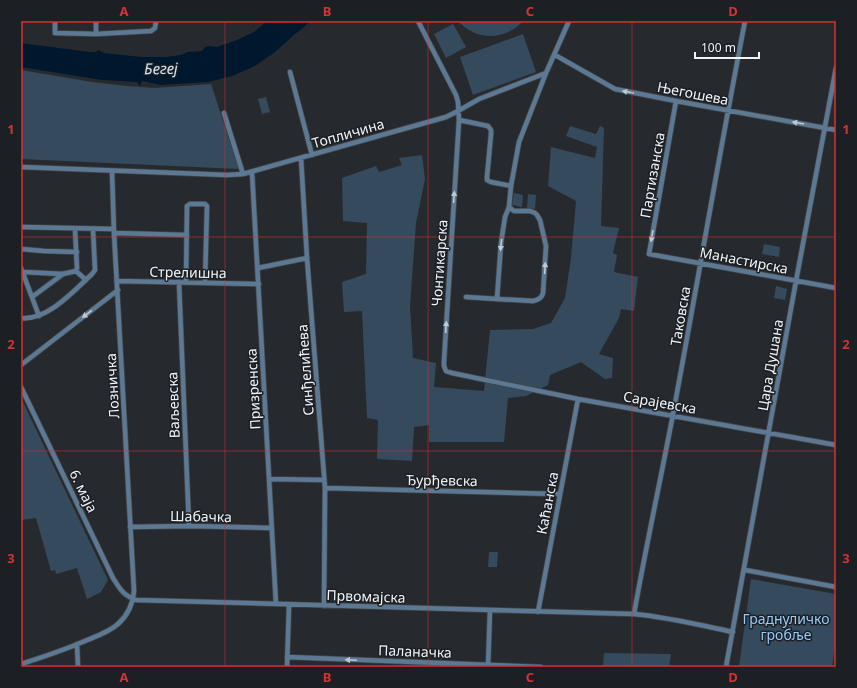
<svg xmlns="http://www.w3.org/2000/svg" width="857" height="688" viewBox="0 0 857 688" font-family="'Noto Sans',sans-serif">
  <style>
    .green { fill: #364a5d }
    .water { fill: #00182d }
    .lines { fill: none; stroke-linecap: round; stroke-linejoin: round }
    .minor-casing { stroke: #42464a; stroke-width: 6 }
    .minor { stroke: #5d7892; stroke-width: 4.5 }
    .oneway { fill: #bdc9d4 }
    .grid { fill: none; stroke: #d73232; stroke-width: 1; stroke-opacity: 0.55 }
    .labels { text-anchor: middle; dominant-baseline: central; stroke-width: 3; stroke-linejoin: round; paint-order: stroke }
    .street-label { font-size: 14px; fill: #f1f4f7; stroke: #1c2025 }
    .park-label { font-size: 14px; fill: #99caf8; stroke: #1c2025 }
    .water-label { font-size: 15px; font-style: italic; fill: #d1e5f8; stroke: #1c2025 }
    .neatline { fill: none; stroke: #d73232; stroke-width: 1.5 }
    .grid-label { font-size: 13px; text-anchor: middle; font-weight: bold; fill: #d73232 }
  </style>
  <rect width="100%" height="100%" fill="#262a2e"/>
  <path class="green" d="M 458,21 L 523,21 C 505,41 476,41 458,21 Z
    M 453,24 L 466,47 L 446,58 L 434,34 Z
    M 523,34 L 536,72 L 473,95 L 460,57 Z
    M 21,70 L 92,82 L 127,86 L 155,88 L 211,84 L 239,169 L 21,159 Z
    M 266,97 L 270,112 L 262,114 L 258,99 Z
    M 570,126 L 596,134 L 600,126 L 604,128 L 601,226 L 619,228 L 613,253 L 617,255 L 614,272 L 638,277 L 634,311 L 621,309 L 619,318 L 599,354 L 613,358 L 612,378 L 605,379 L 581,362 L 550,375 L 548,385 L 526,396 L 508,398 L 504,442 L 429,442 L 429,425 L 414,427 L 412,461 L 377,459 L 378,420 L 367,418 L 362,311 L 344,312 L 342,282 L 366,274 L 367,223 L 343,221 L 342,178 L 376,166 L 379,172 L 402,165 L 399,158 L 422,155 L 425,179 L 416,223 L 410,306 L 413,358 L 436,363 L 434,387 L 484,391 L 490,330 L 533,329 L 551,323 L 565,298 L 571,258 L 576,201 L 548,186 L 551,147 L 595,158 L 597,147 L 566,136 Z
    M 514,193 L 523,195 L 522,207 L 512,205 Z
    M 528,194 L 536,195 L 535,209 L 527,208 Z
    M 764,244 L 780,247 L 779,257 L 762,254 Z
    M 776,286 L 787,289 L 785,300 L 774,298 Z
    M 21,398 L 108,580 L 101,592 L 87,599 L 77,568 L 56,574 L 55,570 L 51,571 L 36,518 L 21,520 Z
    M 489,552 L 498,552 L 497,567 L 488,567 Z
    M 751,579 L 836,594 L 836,642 L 832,667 L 739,667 Z
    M 604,653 L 671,654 L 669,667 L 603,667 Z"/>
  <path class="water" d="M 267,21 L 310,21 L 303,28 L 295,34 L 275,52 L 255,66 L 232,76 L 208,82 L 161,85 L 142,81 L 140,86 L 137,82 L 102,80 L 21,67 L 21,43 L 89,52 L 96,52 L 98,50 L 104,53 L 141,57 L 166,57 L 181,55 L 188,52 L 202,51 L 205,47 L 209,46 L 217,47 L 237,40 L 254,32 Z"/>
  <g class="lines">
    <g class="minor-casing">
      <path id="minor" d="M 55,21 L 55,33 L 96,34 L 151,31 L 155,28 L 156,21
        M 418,21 L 456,95 L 458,102 L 459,120 L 444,361 L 444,366 L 446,371 L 452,373 L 578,399 L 836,445
        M 96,34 L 96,21
        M 555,55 L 615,89 L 676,101 L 836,130
        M 290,72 L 312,155
        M 676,101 L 649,254 L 836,288
        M 224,113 L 243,174
        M 459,120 L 488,126 L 491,130 L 491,134 L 487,177 L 487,180 L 491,182 L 511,186
        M 301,158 L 307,258 L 325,488 L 324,606
        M 21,167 L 203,174 L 227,175 L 243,174 L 446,117 L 458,111 L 479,99 L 546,73
        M 252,172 L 276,604
        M 509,207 L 514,211 L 530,211 L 535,213 L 537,215 L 540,220 L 546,246 L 543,293 C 542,298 538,300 533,301 L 497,299 L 501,243 L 505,217 L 509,207 L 511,186 L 519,142 L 546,73 L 569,21
        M 21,227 L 114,229
        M 114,233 L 187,235
        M 21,249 L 44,251 L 77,252
        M 21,268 L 39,316
        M 258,268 L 307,258
        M 76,271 L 86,280
        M 23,272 L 63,274 L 76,271 L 77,268 L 75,229
        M 118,281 L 259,284
        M 179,282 L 189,526
        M 186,282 L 187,206 L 190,204 L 205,204 L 207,206 L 205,283
        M 32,297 L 63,274
        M 466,297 L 497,299
        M 21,318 C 47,321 74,291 92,274 L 95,270 L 93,229
        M 21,365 L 118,290
        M 21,387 L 113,578 C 120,589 123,595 136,600 L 634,614 C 667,617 700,625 733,632
        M 269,479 L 324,480
        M 325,488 L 559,494
        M 130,527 L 189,526 L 272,528
        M 745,570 L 836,587
        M 538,612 L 578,399
        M 634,614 C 646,546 661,478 674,409 C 698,280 720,150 745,21
        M 77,644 L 78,667
        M 287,657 L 541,667
        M 21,664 C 43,657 64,650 85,641 C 97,636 109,632 118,624 C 128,615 133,603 134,591 L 114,233 L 112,171
        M 287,667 L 289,605
        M 488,667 L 490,610
        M 726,667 L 796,281 L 836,68"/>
    </g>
    <use href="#minor" class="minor"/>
  </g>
  <defs><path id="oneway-solid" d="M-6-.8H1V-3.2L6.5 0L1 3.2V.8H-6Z"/></defs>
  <g class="oneway">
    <use href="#oneway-solid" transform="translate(628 92) rotate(-169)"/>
    <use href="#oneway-solid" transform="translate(798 123) rotate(-170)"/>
    <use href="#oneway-solid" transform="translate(454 197) rotate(-86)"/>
    <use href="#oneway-solid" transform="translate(652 236) rotate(100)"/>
    <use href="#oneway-solid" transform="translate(501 245) rotate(96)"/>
    <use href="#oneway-solid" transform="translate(545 268) rotate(-87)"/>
    <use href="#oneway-solid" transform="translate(87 314) rotate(142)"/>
    <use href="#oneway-solid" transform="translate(446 327) rotate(-86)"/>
    <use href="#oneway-solid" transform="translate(351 660) rotate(-178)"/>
  </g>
  <path class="grid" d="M 225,21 L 225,667M 428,21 L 428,667M 632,21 L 632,667M 21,237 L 836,237M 21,451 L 836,451"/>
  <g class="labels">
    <g class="street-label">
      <text transform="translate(693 93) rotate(11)">Његошева</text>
      <text transform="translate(348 133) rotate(-16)">Топличина</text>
      <text transform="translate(652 175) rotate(-80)">Партизанска</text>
      <text transform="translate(744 260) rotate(11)">Манастирска</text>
      <text transform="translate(439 263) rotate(-86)">Чонтикарска</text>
      <text transform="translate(188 272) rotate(1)">Стрелишна</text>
      <text transform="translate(680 316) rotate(-80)">Таковска</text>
      <text transform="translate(770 365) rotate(-80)">Цара Душана</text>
      <text transform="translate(305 370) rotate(-94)">Синђелићева</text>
      <text transform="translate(112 386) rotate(-93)">Лозничка</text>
      <text transform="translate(253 389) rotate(-93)">Призренска</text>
      <text transform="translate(660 402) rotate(10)">Сарајевска</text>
      <text transform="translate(173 405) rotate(-92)">Ваљевска</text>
      <text transform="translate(442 480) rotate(1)">Ђурђевска</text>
      <text transform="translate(84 491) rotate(64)">6. маја</text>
      <text transform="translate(547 503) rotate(-79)">Каћанска</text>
      <text transform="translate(201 516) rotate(1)">Шабачка</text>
      <text transform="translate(366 596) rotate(2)">Првомајска</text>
      <text transform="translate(415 651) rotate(2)">Паланачка</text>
    </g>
    <g class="park-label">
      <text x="786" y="618">Граднуличко<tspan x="786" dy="16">гробље</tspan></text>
    </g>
    <g class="water-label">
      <text transform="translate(161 68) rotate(-1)">Бегеј</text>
    </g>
  </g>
  <rect width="857" height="688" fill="none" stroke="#1c2025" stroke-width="44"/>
  <path d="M695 52v6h64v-6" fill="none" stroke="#f1f4f7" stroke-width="2"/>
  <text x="701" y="52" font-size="12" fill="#f1f4f7" stroke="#1c2025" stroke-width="3" paint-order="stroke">100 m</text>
  <rect x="22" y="22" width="813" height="644" class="neatline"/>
  <g class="grid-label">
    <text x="124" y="16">A</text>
    <text x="327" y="16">B</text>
    <text x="530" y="16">C</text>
    <text x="733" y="16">D</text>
    <text x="11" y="134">1</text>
    <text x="846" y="134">1</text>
    <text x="11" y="349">2</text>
    <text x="846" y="349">2</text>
    <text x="11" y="563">3</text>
    <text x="846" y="563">3</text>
    <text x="124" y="682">A</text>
    <text x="327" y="682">B</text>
    <text x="530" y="682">C</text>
    <text x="733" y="682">D</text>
  </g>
</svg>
